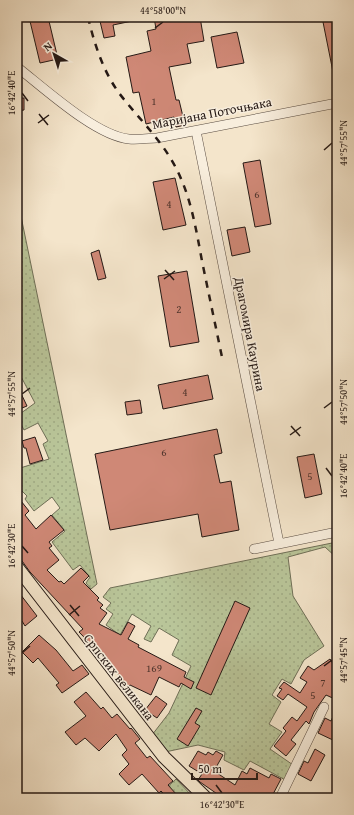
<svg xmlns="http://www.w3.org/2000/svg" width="354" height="815" viewBox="0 0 354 815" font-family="'Gentium Book Plus',serif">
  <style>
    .grass { fill: url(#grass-dots); stroke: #6f6f57 }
    .building { fill: #cf8876; stroke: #251915 }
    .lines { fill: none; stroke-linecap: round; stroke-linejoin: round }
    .minor-casing { stroke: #594c42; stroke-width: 10 }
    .major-casing { stroke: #251915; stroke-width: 14 }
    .minor { stroke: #f8eedd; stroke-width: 9 }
    .major { stroke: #f4e5cb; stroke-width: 12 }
    .rail { stroke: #251915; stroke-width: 2.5; stroke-dasharray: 7 7; stroke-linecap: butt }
    .ticks { fill: none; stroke: #251915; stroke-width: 1.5 }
    .labels { text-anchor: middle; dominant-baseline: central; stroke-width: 3; stroke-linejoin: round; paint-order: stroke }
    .number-label { font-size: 11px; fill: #50352d }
    .street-label { font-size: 13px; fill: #251915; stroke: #f8eedd }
    .neatline { fill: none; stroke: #251915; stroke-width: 1.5 }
    .ticks-label { font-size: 10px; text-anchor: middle; fill: #251915 }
  </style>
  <defs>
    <pattern id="grass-dots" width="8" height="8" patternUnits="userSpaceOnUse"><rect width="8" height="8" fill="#b9c599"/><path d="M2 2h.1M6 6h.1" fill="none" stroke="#9fa983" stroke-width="1.8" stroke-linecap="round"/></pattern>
  </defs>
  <rect width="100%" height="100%" fill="#f4e5cb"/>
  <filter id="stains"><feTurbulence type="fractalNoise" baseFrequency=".005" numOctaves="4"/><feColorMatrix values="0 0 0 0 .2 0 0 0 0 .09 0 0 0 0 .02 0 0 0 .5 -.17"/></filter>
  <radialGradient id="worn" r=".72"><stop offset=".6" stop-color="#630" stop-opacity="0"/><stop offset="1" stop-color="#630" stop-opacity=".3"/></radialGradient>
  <path class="grass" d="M 17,197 L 97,584 L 91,589 L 86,583 L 90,577 L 80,565 L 73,570 L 52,542 L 65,531 L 52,515 L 60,508 L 52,497 L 34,511 L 25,499 L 27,496 L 17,486 L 17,469 L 49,459 L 43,444 L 48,441 L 38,423 L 24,430 L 17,416 L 35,403 L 17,369 Z
    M 337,542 L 337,558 L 325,547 L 288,557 L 293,596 L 324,646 L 304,660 L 291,684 L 282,679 L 272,695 L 281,702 L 269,724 L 282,732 L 270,749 L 296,767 L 289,782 L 250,761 L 244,770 L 224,760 L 225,752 L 198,745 L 165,752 L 152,735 L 169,713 L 191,666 L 172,655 L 179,640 L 159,628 L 151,642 L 144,639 L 151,626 L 132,614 L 120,635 L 106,625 L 113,614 L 106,609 L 111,603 L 103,597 L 110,588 Z
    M 176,779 L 194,798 L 156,798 Z"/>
  <path class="building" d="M 29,17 L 48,17 L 58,59 L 40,63 Z
    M 99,17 L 137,17 L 137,20 L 113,25 L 115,36 L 104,38 Z
    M 154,17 L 200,17 L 204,41 L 187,44 L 191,63 L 169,67 L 176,100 L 179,100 L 185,125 L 176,127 L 174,117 L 146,124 L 139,92 L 133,93 L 126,57 L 151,51 L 147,31 L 156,29 Z
    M 322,17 L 337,17 L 337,76 L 334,77 Z
    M 237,32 L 244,63 L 217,68 L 211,37 Z
    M 17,98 L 24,98 L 24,110 L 17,111 Z
    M 260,160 L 271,224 L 255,227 L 243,163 Z
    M 175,178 L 186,225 L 163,230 L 153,182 Z
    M 245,227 L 250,252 L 232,256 L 227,230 Z
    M 99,250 L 106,278 L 98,280 L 91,253 Z
    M 187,271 L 199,342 L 170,347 L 158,276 Z
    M 208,375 L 213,399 L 163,409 L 158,385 Z
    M 17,385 L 27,406 L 17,410 Z
    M 140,400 L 142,413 L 127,415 L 125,402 Z
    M 217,429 L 222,453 L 214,455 L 220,483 L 231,481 L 239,530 L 202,537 L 198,514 L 110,530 L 95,454 Z
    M 35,437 L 43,460 L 30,464 L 26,448 L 24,448 L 22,441 Z
    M 314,454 L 322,494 L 305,498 L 297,457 Z
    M 17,496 L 29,511 L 25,515 L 36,529 L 51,515 L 64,530 L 49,542 L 52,546 L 49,548 L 59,560 L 47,570 L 59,582 L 61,581 L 64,584 L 81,568 L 89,576 L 83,582 L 99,598 L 97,600 L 103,605 L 100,608 L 107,613 L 99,624 L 121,635 L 128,622 L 135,626 L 128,639 L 139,645 L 138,647 L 186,672 L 184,677 L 194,682 L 191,689 L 181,683 L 179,687 L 159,677 L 151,695 L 130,685 L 128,687 L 111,665 L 79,632 L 83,629 L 30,572 L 17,554 Z
    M 17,590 L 37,616 L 25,626 L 22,621 L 17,627 Z
    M 235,601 L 250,608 L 211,695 L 196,688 Z
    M 39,635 L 56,650 L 73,671 L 82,665 L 89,674 L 62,693 L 56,685 L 59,683 L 38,658 L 33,663 L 22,652 Z
    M 330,659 L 337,670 L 337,700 L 326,695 L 314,712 L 309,724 L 306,721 L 291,740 L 296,744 L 286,756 L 274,746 L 286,731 L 283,728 L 292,717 L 297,721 L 307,707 L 288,694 L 283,700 L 277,696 L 282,689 L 279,688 L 284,682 L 300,693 L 307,682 L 300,678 L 308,666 L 314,670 Z
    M 86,692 L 101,709 L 103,707 L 112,718 L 117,714 L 130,729 L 131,728 L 140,739 L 135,743 L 147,758 L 150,756 L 173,781 L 168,785 L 177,795 L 174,798 L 168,798 L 161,791 L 159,793 L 142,774 L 129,785 L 119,774 L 129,764 L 122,755 L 127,750 L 116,734 L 99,751 L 85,738 L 76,745 L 65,732 L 86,716 L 74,702 Z
    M 156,696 L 167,704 L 157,718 L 145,710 Z
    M 337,707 L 337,736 L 335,741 L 318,733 L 325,718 L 331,721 Z
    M 196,708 L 202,711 L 195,723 L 200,726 L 188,746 L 177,739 Z
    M 315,749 L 325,755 L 311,781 L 298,774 L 304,761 L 308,763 Z
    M 198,751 L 206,755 L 208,752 L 213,755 L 216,751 L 223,755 L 214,771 L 235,785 L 242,771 L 247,774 L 250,768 L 269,778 L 271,774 L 281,779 L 271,798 L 223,798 L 200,782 L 198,780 L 202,774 L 189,766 Z"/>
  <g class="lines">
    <g class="minor-casing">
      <path id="minor" d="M 17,67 C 44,88 96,136 129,139 C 138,140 148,138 157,138 L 337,103
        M 196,131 L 279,543
        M 254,549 L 337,532
        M 280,798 L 324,707"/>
    </g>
    <g class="major-casing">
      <path id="major" d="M 17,567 L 164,757 L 206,798"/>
    </g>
    <use href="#minor" class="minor"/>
    <use href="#major" class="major"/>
    <path class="rail" d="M 88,17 C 94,43 103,71 119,93 C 138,118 161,139 176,168 C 191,197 196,229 202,261 C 209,295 216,328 223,362"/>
  </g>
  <path class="ticks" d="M 155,28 L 163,22M 22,93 L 28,101M 39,114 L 48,125M 38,123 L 49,115M 324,150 L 332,143M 165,270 L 174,280M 164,279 L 175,271M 22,394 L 30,388M 324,408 L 332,402M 291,426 L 300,436M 290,435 L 301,427M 326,468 L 332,476M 22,546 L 28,553M 70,605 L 79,616M 69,615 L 80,606M 22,653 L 30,646M 324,666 L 332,660M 216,785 L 222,793"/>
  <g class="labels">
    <g class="number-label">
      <text x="154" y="101">1</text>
      <text x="257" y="194">6</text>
      <text x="169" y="204">4</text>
      <text x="179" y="309">2</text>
      <text x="185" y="392">4</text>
      <text x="164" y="452">6</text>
      <text x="310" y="476">5</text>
      <text x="154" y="668">169</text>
      <text x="323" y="682">7</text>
      <text x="313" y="695">5</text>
    </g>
    <g class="street-label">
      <text transform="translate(212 113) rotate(-11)">Маријана Поточњака</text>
      <text transform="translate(250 334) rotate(79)">Драгомира Каурина</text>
      <text transform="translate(119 677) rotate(52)">Српских великана</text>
    </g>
  </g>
  <rect width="354" height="815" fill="none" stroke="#f4e5cb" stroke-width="44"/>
  <g transform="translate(54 54) rotate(321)" stroke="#f8eedd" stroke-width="3" paint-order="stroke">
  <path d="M0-3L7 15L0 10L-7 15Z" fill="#251915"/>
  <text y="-6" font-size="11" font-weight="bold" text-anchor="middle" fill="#251915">N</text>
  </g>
  <path d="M192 773v6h65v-6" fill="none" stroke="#251915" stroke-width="2"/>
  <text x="198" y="773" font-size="12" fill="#251915" stroke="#f8eedd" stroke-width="3" paint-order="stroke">50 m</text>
  <rect x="22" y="22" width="310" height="771" class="neatline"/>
  <g class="ticks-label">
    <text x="163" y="14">44°58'00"N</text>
    <text transform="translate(11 93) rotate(-90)" y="4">16°42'40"E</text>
    <text transform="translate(343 143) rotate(-90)" y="4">44°57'55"N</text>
    <text transform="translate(11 394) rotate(-90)" y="4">44°57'55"N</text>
    <text transform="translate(343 402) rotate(-90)" y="4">44°57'50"N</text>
    <text transform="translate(343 476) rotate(-90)" y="4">16°42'40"E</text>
    <text transform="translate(11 546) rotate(-90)" y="4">16°42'30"E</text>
    <text transform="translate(11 653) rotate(-90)" y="4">44°57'50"N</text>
    <text transform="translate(343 660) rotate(-90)" y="4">44°57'45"N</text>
    <text x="222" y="808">16°42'30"E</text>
  </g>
  <rect width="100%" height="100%" filter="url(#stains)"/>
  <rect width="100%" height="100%" fill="url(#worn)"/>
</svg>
